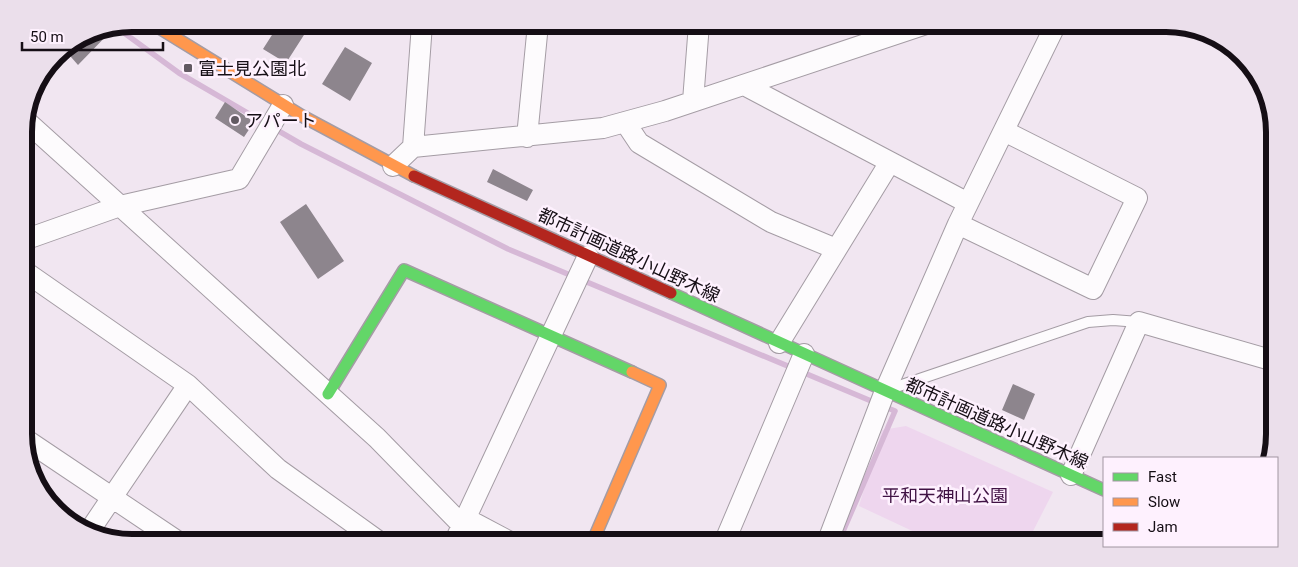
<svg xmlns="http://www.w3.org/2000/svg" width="1298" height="567" viewBox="0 0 1298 567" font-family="Roboto,'Noto Sans JP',sans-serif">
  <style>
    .green { fill: #eed6ee }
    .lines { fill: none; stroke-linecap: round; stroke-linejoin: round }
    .stream { stroke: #d6b8d6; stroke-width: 5.5 }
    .building { fill: #8d858d }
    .lane-casing { stroke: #a49ca4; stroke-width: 12 }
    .street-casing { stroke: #a49ca4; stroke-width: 22 }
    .fast-casing { stroke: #a49ca4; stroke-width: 14 }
    .slow-casing { stroke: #a49ca4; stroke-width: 14 }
    .jam-casing { stroke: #a49ca4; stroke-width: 14 }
    .lane { stroke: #fdfbfd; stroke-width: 10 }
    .street { stroke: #fdfbfd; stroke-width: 20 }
    .fast { stroke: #63d668; stroke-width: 11 }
    .slow { stroke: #ff974d; stroke-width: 11 }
    .jam { stroke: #b3261e; stroke-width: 11 }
    .poi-dot { fill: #625a62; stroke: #fef1fe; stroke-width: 2 }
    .labels { text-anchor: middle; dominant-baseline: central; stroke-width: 5; stroke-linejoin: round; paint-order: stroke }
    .poi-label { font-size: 18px; fill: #150e15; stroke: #fef1fe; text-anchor: start }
    .street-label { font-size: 18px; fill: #150e15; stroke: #fef1fe }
    .park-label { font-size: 18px; fill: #401244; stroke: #fef1fe }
    .rim { fill: none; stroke: #150e15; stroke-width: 6 }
  </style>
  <rect width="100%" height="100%" fill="#f1e6f1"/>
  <path class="green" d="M 906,426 L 1053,492 L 1027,543 L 938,543 L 859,506 L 882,430 Z"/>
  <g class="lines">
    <path class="stream" d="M 116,27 L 179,73 L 301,144 L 508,249 L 895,411 L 838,543"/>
  </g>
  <path class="building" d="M 279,24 L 311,24 L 286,63 L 263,49 Z
    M 114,28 L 78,65 L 64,49 L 91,32 Z
    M 345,47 L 372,63 L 350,101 L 322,84 Z
    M 225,102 L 254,122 L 244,137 L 215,118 Z
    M 493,169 L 533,190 L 527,201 L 487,182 Z
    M 306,204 L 344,261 L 318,279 L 280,222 Z
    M 1013,384 L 1035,394 L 1024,420 L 1002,410 Z"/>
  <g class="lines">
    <g class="lane-casing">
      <path id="lane" d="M 893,388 L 1088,322 L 1113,320 L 1139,322"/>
    </g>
    <g class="street-casing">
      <path id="street" d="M 744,85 L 968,203
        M 693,101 L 699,24
        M 25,120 L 377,438 L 463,526
        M 625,122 L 639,143 L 771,222 L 836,249
        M 527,137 L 538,24
        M 413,147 L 422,24
        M 393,166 L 413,147 L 603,128 L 665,111 L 926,24
        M 958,224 L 1093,289 L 1137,198 L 1004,131
        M 24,240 L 120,206 L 239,179 L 283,105
        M 24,271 L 188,385 L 278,469 L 381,543
        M 779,343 L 890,162
        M 25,439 L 180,543
        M 1071,475 L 1139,322 L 1274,361
        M 465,518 L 512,543
        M 88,533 L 188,385
        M 454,543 L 588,256
        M 724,543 L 804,354
        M 827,543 L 885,391 L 958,224 L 1056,24"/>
    </g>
    <g class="fast-casing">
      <path id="fast" d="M 671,293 L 1104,490
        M 328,394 L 404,270 L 632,372"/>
    </g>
    <g class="slow-casing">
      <path id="slow" d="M 153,24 L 302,116 L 414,176
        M 592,543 L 660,385 L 632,372"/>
    </g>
    <g class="jam-casing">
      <path id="jam" d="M 414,176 L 671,293"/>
    </g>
    <use href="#lane" class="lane"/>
    <use href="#street" class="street"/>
    <use href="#fast" class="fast"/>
    <use href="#slow" class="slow"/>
    <use href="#jam" class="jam"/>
  </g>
  <g class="poi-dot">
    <rect x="183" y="63" width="10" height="10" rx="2.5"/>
    <circle cx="235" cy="120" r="5"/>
  </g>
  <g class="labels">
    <g class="poi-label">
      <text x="198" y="68">富士見公園北</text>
      <text x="245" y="120">アパート</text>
    </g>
    <g class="street-label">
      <text transform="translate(629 255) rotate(25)">都市計画道路小山野木線</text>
      <text transform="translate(997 423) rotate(24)">都市計画道路小山野木線</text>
    </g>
    <g class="park-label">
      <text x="945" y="495">平和天神山公園</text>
    </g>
  </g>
  <path d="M0 0H1298V567H0ZM132 32H1166A100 100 0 0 1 1266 132V434A100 100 0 0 1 1166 534H132A100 100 0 0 1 32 434V132A100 100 0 0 1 132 32Z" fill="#ebdfeb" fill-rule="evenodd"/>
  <path class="rim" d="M132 32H1166A100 100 0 0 1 1266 132V434A100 100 0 0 1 1166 534H132A100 100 0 0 1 32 434V132A100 100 0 0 1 132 32Z"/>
  <rect x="1103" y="457" width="175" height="90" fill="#fef1fe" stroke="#a196a1"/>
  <rect x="1113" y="473" width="25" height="8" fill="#63d668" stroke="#a196a1"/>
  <text x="1148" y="482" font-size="15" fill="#150e15">Fast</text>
  <rect x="1113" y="498" width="25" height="8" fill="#ff974d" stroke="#a196a1"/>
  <text x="1148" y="507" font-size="15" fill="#150e15">Slow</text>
  <rect x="1113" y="523" width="25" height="8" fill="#b3261e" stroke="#a196a1"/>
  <text x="1148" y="532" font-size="15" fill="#150e15">Jam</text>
  <path d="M22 42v8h141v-8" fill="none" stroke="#150e15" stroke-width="2.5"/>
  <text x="30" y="42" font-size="15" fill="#150e15" stroke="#fef1fe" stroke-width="4" paint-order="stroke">50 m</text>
</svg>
